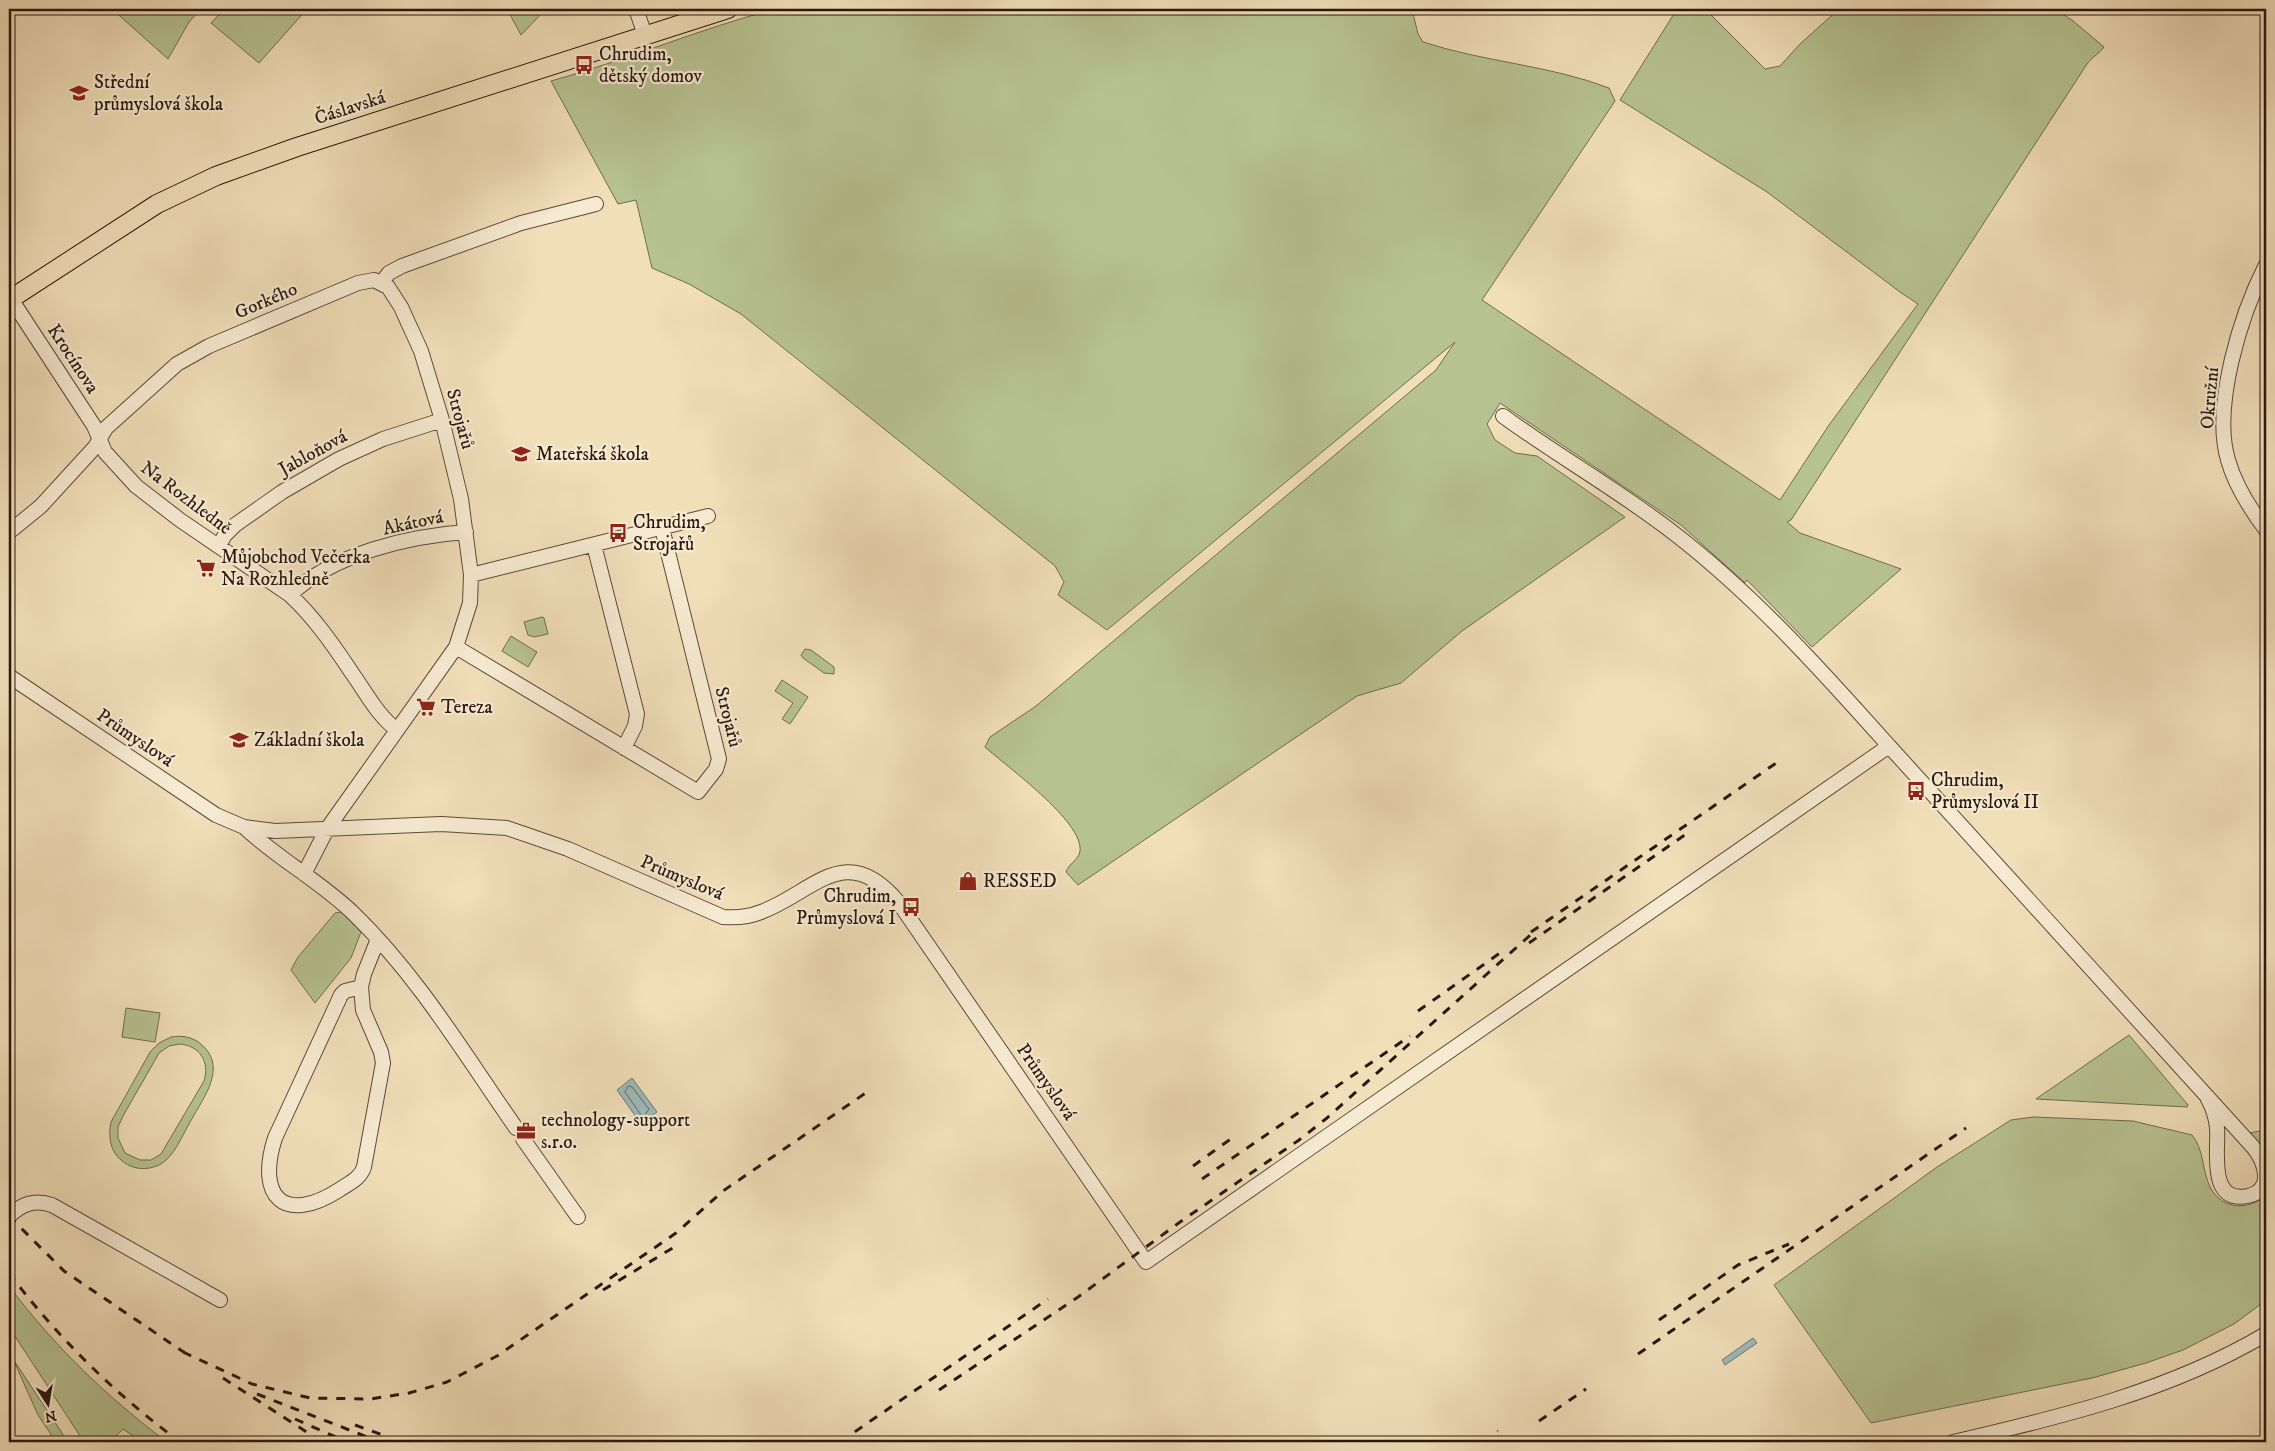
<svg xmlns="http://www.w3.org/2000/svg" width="2275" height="1451" viewBox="0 0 2275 1451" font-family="'IM FELL DW Pica',serif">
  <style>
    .green { fill: #b7c292; stroke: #706c50; fill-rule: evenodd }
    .water { fill: #9fbabb; stroke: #707976 }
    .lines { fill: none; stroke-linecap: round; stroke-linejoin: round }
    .shore { stroke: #646864; stroke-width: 1 }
    .minor-casing { stroke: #5c4939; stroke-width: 16 }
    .major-casing { stroke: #2a170e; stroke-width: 20 }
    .minor { stroke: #f6ead2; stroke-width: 14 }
    .major { stroke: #f1dfba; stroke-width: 18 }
    .rail { stroke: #2a170e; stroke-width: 3; stroke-dasharray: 9 9; stroke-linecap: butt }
    .labels { text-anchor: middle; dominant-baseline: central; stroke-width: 4.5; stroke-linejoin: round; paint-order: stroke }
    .poi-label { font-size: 19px; fill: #2a170e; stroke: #f6ead2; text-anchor: start }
    .street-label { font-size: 19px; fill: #2a170e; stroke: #f6ead2 }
  </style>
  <rect width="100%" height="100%" fill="#f1dfba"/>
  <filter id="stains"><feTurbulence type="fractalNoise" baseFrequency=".004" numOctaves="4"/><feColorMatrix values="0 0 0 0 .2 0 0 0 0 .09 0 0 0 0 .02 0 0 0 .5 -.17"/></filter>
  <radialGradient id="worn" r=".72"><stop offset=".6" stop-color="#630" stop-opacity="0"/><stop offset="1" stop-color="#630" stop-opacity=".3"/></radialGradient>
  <path class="green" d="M 112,9 L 201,9 L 189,22 L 168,59 Z
    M 224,9 L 307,9 L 259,63 L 211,23 Z
    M 507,9 L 546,9 L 521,35 Z
    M 775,9 L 1412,9 L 1418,34 L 1423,42 C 1484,62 1549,65 1609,88 L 1615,101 L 1482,300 L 1780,500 L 1829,425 L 1918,304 L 1900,292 L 1767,192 L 1620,100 L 1677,9 L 1705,9 L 1765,69 L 1780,66 L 1801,43 L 1839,9 L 2054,9 L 2072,20 L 2104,47 C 2099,54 2093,56 2087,64 L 1791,520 L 1787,522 L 1800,533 L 1901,569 L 1812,647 L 1747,580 L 1745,583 L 1681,525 L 1500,403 L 1487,424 L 1495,440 L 1515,453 L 1537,456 L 1625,517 L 1462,631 L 1401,683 L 1357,696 L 1078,885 L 1066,872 C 1069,863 1079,860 1080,851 C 1084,822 1006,766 985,747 L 990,737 L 1036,706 L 1436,370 L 1455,342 L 1107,630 L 1058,595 L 1064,582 L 1055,566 L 741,314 L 689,284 L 652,268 L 636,200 L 618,204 L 551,81 C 627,60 699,29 775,9 Z
    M 542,617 L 544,618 L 548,634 L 534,637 L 528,635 L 524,622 Z
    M 511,636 L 537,652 L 528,667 L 502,651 Z
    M 805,649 L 811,650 L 834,667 L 834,674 L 824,673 L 803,658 L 801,655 Z
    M 782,680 L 808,697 L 790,724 L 782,719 L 793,703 L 775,691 Z
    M 341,912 L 361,932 L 351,958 L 315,1003 L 291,970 L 298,957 L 335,913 Z
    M 126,1008 L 160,1013 L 155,1042 L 122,1037 Z
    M 2129,1035 L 2188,1105 L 2187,1107 L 2036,1099 Z
    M 171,1037 C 183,1035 194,1037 203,1046 C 228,1069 201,1101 189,1124 C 181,1138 174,1156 161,1164 C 148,1171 132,1170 121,1160 C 110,1151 108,1136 111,1122 L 150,1052 L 159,1043 ZM 180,1044 C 200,1046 210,1062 204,1081 L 161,1154 L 151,1160 L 140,1160 L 125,1153 L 118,1138 L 118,1127 L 123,1116 L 159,1053 L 169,1046 Z
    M 2033,1117 L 2133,1121 L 2192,1135 C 2204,1149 2202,1170 2210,1187 C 2222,1210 2249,1211 2266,1195 L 2266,1307 L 2261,1304 L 2234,1324 L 2183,1350 L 2146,1363 L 2092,1378 L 1871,1423 L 1774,1285 L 1937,1167 L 2011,1120 Z
    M 2266,1130 L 2266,1150 L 2249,1133 Z
    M 9,1286 C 54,1346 107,1397 167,1442 L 142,1442 L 123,1429 L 110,1442 L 84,1442 L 9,1327 Z
    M 13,1359 L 68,1442 L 56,1442 L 38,1415 Z"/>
  <path class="water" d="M 632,1078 L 657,1112 L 641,1124 L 617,1090 Z
    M 1753,1338 L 1757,1343 L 1725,1365 L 1722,1360 Z"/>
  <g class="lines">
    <path class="shore" d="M 629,1086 L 632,1087 L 649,1109 L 644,1116 L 641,1115 L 625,1092 Z"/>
    <g class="minor-casing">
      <path id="minor" d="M 636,9 L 645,35
        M 2266,265 C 2241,314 2212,406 2228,460 C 2235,485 2251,510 2266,530
        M 382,282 L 389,273 L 402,266 L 521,223 L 596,204
        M 11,299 L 94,426 L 105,452 L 136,486 L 180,520 L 290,595 C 314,617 334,646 352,673 C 366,693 378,716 397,730
        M 1503,416 C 1559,457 1620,491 1675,534 C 1755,596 1822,671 1889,746
        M 9,532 L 41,506 L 95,447 L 106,428 L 177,364 L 209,346 L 358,283 L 374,280 L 388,287 L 401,307 L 421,351 L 442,420 L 461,499 L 471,575 L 470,603 L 456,647 L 327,829 L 304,874
        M 219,545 L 225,535 L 235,525 L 282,492 L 339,459 L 383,439 L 442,420
        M 594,545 L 637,714 L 635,726 L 624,748
        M 471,575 L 708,516
        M 290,595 C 333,554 408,536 466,532
        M 456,647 L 698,792 L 716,769 L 719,759 L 662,528
        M 9,676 L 216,815 L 244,827 L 275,831 L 441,824 L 507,828 L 568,849 L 723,917 C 736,918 749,917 761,912 C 813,893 846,838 899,903 L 1146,1262 L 1889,746 L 2253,1147 C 2265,1162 2275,1190 2248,1196 C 2207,1204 2219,1149 2217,1128 C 2216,1117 2213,1108 2208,1099
        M 244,827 C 278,859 320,881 354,914 C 418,976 465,1055 516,1128
        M 361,987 L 363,1010 L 381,1052 L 383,1063 L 364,1167 C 360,1179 349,1183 339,1190 C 284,1225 256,1197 275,1138 L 341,995 L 345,991 L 361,987 L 364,974 L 378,939
        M 523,1139 L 578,1217
        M 9,1216 C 22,1204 34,1199 52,1205 L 220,1300
        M 1953,1442 C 2061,1417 2170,1391 2266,1334"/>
    </g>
    <g class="major-casing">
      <path id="major" d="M 9,300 L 157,204 L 216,176 L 297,147 L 728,9"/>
    </g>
    <use href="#minor" class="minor"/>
    <use href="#major" class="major"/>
    <path class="rail" d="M 1531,932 L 1782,759
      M 1529,943 L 1689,832
      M 1418,1011 L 1500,953
      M 1193,1166 L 1235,1136
      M 1202,1179 L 1410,1036
      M 9,1216 L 64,1271 L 188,1355
      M 9,1273 C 58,1338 114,1393 180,1442
      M 603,1290 L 676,1246
      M 1659,1320 L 1738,1265 L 1789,1244
      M 183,1352 L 252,1384 L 310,1398 L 370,1399 L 409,1393 L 447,1382 L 497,1356 L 676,1233 L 723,1191 L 870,1090
      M 1638,1354 L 1966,1128
      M 223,1378 L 322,1442
      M 939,1390 L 1078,1297 L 1180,1222 L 1299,1140 L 1327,1118 L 1537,929
      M 257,1394 L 380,1442
      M 295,1419 L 347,1442
      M 1539,1421 L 1586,1389
      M 355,1425 L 402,1442
      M 840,1442 L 1048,1299
      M 1450,1442 L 1458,1437
      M 1483,1442 L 1498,1431"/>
  </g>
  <defs>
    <g id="bus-bare" transform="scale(1.5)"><path d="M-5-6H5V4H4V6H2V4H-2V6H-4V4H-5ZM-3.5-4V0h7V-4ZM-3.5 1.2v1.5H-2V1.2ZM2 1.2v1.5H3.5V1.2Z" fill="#8f2418" stroke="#f6ead2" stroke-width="2.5" paint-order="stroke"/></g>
    <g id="school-bare" transform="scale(1.5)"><path d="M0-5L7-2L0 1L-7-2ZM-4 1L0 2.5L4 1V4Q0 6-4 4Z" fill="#8f2418" stroke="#f6ead2" stroke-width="2.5" paint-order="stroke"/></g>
    <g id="supermarket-bare" transform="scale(1.5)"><path d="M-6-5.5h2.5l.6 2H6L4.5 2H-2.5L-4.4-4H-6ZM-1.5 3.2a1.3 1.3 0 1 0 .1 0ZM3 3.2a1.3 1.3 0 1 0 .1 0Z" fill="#8f2418" stroke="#f6ead2" stroke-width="2.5" paint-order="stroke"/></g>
    <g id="shop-bare" transform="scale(1.5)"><path d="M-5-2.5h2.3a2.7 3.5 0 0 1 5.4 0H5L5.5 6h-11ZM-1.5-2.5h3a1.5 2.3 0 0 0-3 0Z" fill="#8f2418" stroke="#f6ead2" stroke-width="2.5" paint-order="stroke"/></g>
    <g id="office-bare" transform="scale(1.5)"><path d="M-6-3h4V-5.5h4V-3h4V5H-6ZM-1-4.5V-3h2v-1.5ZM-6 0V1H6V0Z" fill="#8f2418" stroke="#f6ead2" stroke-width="2.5" paint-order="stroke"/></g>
  </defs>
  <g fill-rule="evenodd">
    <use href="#bus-bare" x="584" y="65"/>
    <use href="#school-bare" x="79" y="93"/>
    <use href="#school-bare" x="521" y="454"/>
    <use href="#bus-bare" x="618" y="533"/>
    <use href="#supermarket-bare" x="206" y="568"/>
    <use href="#supermarket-bare" x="426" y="707"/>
    <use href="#school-bare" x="239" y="740"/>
    <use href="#bus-bare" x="1916" y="791"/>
    <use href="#shop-bare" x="968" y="881"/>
    <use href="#bus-bare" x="911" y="907"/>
    <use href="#office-bare" x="526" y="1131"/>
  </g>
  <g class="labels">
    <g class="poi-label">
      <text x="599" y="54">Chrudim,<tspan x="599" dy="22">dětský domov</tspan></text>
      <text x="94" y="82">Střední<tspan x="94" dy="22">průmyslová škola</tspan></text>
      <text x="536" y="454">Mateřská škola</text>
      <text x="633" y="522">Chrudim,<tspan x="633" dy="22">Strojařů</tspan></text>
      <text x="221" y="557">Můjobchod Večerka<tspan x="221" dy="22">Na Rozhledně</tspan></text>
      <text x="441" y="707">Tereza</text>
      <text x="254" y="740">Základní škola</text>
      <text x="1931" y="780">Chrudim,<tspan x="1931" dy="22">Průmyslová II</tspan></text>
      <text x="983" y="881">RESSED</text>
      <text x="896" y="896" text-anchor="end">Chrudim,<tspan x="896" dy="22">Průmyslová I</tspan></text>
      <text x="541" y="1120">technology-support<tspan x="541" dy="22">s.r.o.</tspan></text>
    </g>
    <g class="street-label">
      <text transform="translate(350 108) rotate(-18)">Čáslavská</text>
      <text transform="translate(266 301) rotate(-23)">Gorkého</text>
      <text transform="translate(73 359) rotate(57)">Krocínova</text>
      <text transform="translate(2210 398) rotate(-85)">Okružní</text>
      <text transform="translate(460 419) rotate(75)">Strojařů</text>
      <text transform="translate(313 453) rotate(-29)">Jabloňová</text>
      <text transform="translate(186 498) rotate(37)">Na Rozhledně</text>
      <text transform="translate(413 523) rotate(-12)">Akátová</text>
      <text transform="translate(728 717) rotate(76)">Strojařů</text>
      <text transform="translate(135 738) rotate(34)">Průmyslová</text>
      <text transform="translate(682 878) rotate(23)">Průmyslová</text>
      <text transform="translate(1046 1082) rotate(55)">Průmyslová</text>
    </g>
  </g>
  <rect width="2275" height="1451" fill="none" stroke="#f1dfba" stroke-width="30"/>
  <rect x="10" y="10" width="2255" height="1431" fill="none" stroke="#2a170e" stroke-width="2.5"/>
  <rect x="15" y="15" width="2245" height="1421" fill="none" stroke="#2a170e"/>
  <g transform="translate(48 1404) rotate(168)" stroke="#f6ead2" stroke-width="4" paint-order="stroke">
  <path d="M0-4L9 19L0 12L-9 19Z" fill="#2a170e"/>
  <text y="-8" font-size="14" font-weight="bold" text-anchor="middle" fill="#2a170e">N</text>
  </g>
  <rect width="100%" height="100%" filter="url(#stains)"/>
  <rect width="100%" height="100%" fill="url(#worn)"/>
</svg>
